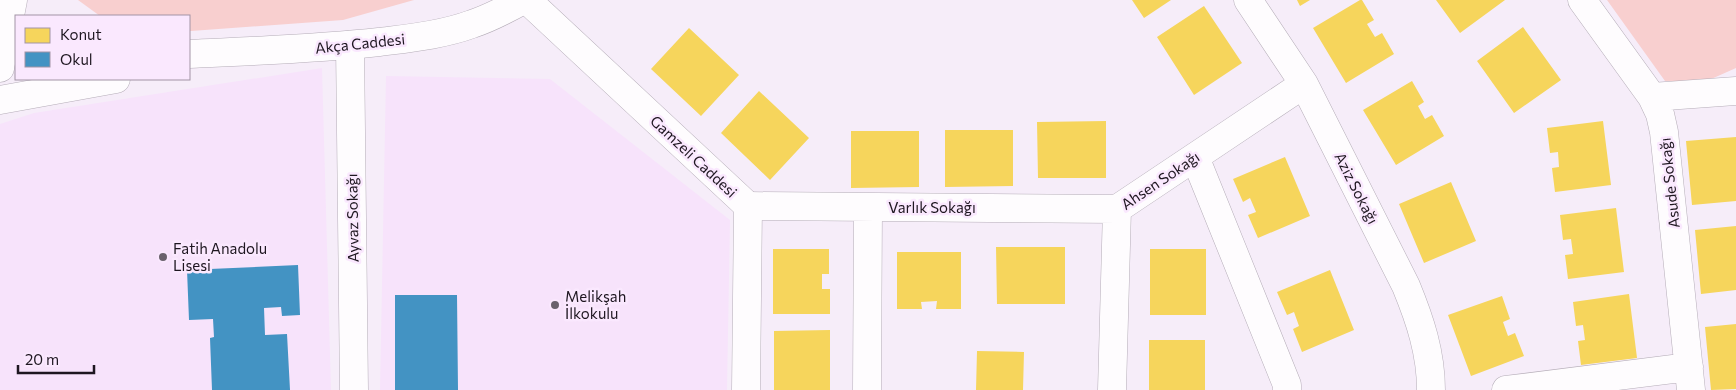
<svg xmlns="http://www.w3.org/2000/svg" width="1736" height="390" viewBox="0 0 1736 390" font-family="Commissioner,sans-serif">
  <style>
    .built { fill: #f7e3fb }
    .green { fill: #f8cfcf }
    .homes { fill: #f6d55c }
    .schools { fill: #4393c3 }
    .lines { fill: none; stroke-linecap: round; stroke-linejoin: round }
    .minor-casing { stroke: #b5adb8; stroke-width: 29 }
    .tertiary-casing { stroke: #b5adb8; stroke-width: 29 }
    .secondary-casing { stroke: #b5adb8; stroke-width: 29 }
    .minor { stroke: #fefcfe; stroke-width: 28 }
    .tertiary { stroke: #fefcfe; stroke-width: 28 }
    .secondary { stroke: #fefcfe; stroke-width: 28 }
    .poi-dot { fill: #6a616c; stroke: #fae8fe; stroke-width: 2 }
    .labels { text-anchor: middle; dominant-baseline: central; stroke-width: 5; stroke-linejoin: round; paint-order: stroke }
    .street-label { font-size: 15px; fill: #1e1620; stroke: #fae8fe }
    .poi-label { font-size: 15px; fill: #1e1620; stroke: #fae8fe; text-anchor: start }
  </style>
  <rect width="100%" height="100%" fill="#f6edf9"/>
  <path class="built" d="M 322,68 L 331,390 L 0,390 L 0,124 L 34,113 Z
    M 386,76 L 550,79 L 730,220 L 727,390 L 380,390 Z"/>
  <path class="green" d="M 78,0 L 414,0 L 343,20 L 191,31 L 189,31 L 189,16 L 100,16 Z
    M 1607,0 L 1736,0 L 1736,68 L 1700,84 L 1665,81 Z"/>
  <path class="homes" d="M 1132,0 L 1171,0 L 1144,18 Z
    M 1297,0 L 1310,0 L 1300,6 Z
    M 1360,0 L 1362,0 L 1374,20 L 1367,24 L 1375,37 L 1382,33 L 1394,54 L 1346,83 L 1313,28 Z
    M 1436,0 L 1505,0 L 1460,33 Z
    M 1204,6 L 1242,63 L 1194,95 L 1157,37 Z
    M 1523,27 L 1561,80 L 1514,113 L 1477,61 Z
    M 689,28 L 739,75 L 701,116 L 651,69 Z
    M 1412,81 L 1424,102 L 1418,106 L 1425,119 L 1432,115 L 1444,136 L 1396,165 L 1363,110 Z
    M 759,91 L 809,138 L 770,180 L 721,133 Z
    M 1106,121 L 1106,178 L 1038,178 L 1037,122 Z
    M 1603,121 L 1611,185 L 1555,192 L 1552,168 L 1559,167 L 1558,152 L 1550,153 L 1547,128 Z
    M 945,130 L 1013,130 L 1013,186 L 945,187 Z
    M 851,131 L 919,131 L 919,187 L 851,188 Z
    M 1736,137 L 1736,201 L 1692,205 L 1686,141 Z
    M 1285,157 L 1310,216 L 1258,238 L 1248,215 L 1256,212 L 1250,198 L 1243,202 L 1233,179 Z
    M 1451,182 L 1476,241 L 1424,263 L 1399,204 Z
    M 1616,208 L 1624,272 L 1568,279 L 1565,255 L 1573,254 L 1571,239 L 1563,240 L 1560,215 Z
    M 1736,226 L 1736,290 L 1701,294 L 1695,230 Z
    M 996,247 L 1065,247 L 1065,304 L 997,304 Z
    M 773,249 L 829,249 L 829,274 L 822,274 L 822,289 L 830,289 L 830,314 L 773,314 Z
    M 1150,249 L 1206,249 L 1206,315 L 1150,315 Z
    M 897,252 L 961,252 L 961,309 L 936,309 L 937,301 L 921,302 L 922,309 L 897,309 Z
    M 1330,270 L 1354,330 L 1302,352 L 1293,329 L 1299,326 L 1294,312 L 1287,315 L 1277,292 Z
    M 1629,294 L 1637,358 L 1581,365 L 1578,341 L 1585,340 L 1583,325 L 1576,326 L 1573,302 Z
    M 1502,296 L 1510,319 L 1503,322 L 1508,336 L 1515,333 L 1524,356 L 1471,376 L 1448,315 Z
    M 1736,324 L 1736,389 L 1711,390 L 1705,327 Z
    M 830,330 L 830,390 L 774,390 L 774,331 Z
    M 1149,340 L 1205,340 L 1205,390 L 1149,390 Z
    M 977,351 L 1024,352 L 1023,390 L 976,390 Z"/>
  <path class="schools" d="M 298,265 L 300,315 L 282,316 L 281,307 L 264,308 L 265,335 L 287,334 L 290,390 L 212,390 L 210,338 L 214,337 L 213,319 L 189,320 L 187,270 Z
    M 395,295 L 457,295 L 458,390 L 395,390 Z"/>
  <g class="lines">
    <g class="minor-casing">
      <path id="minor" d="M 1248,0 L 1304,84 L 1406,286 C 1420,320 1431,353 1431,390
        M 1582,0 L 1652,97 L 1660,114 L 1664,132 L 1691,390
        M 350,45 L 354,390
        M 1652,97 L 1736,91
        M 1195,157 L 1287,385 L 1287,390
        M 748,206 L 1117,209
        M 867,390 L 868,207
        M 1112,390 L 1117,209 L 1304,84
        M 1506,390 L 1689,367"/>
    </g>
    <g class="tertiary-casing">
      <path id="tertiary" d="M 527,0 L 748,206 L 746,390"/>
    </g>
    <g class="secondary-casing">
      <path id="secondary" d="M 189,54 C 252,51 316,49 379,42 C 410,38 442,35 472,24 C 490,18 507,9 523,0
        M 0,68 L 13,0
        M 0,100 L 116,79"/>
    </g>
    <use href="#minor" class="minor"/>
    <use href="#tertiary" class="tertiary"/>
    <use href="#secondary" class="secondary"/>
  </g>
  <g class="poi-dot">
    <circle cx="163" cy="257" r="5"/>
    <circle cx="555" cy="305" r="5"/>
  </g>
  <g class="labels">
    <g class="street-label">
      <text transform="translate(360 43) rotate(-6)">Akça Caddesi</text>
      <text transform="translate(694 156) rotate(43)">Gamzeli Caddesi</text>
      <text transform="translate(1160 180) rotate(-34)">Ahsen Sokağı</text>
      <text transform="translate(1669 183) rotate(-96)">Asude Sokağı</text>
      <text transform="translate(1357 188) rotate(63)">Aziz Sokağı</text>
      <text x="932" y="207">Varlık Sokağı</text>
      <text transform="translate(352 218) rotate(-91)">Ayvaz Sokağı</text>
    </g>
    <g class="poi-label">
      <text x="173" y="248">Fatih Anadolu<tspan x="173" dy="17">Lisesi</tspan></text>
      <text x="565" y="296">Melikşah<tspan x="565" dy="17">İlkokulu</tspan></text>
    </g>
  </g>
  <rect x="15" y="15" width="175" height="65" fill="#fae8fe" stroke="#a294a5"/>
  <rect x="25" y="28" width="25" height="15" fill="#f6d55c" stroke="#a294a5"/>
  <text x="60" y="40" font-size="15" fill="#1e1620">Konut</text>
  <rect x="25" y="52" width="25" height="15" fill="#4393c3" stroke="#a294a5"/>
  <text x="60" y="65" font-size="15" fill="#1e1620">Okul</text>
  <path d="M18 365v8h76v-8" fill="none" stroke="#1e1620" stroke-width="2.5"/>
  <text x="25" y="365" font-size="15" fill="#1e1620" stroke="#fae8fe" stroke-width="4" paint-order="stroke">20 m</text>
</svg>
